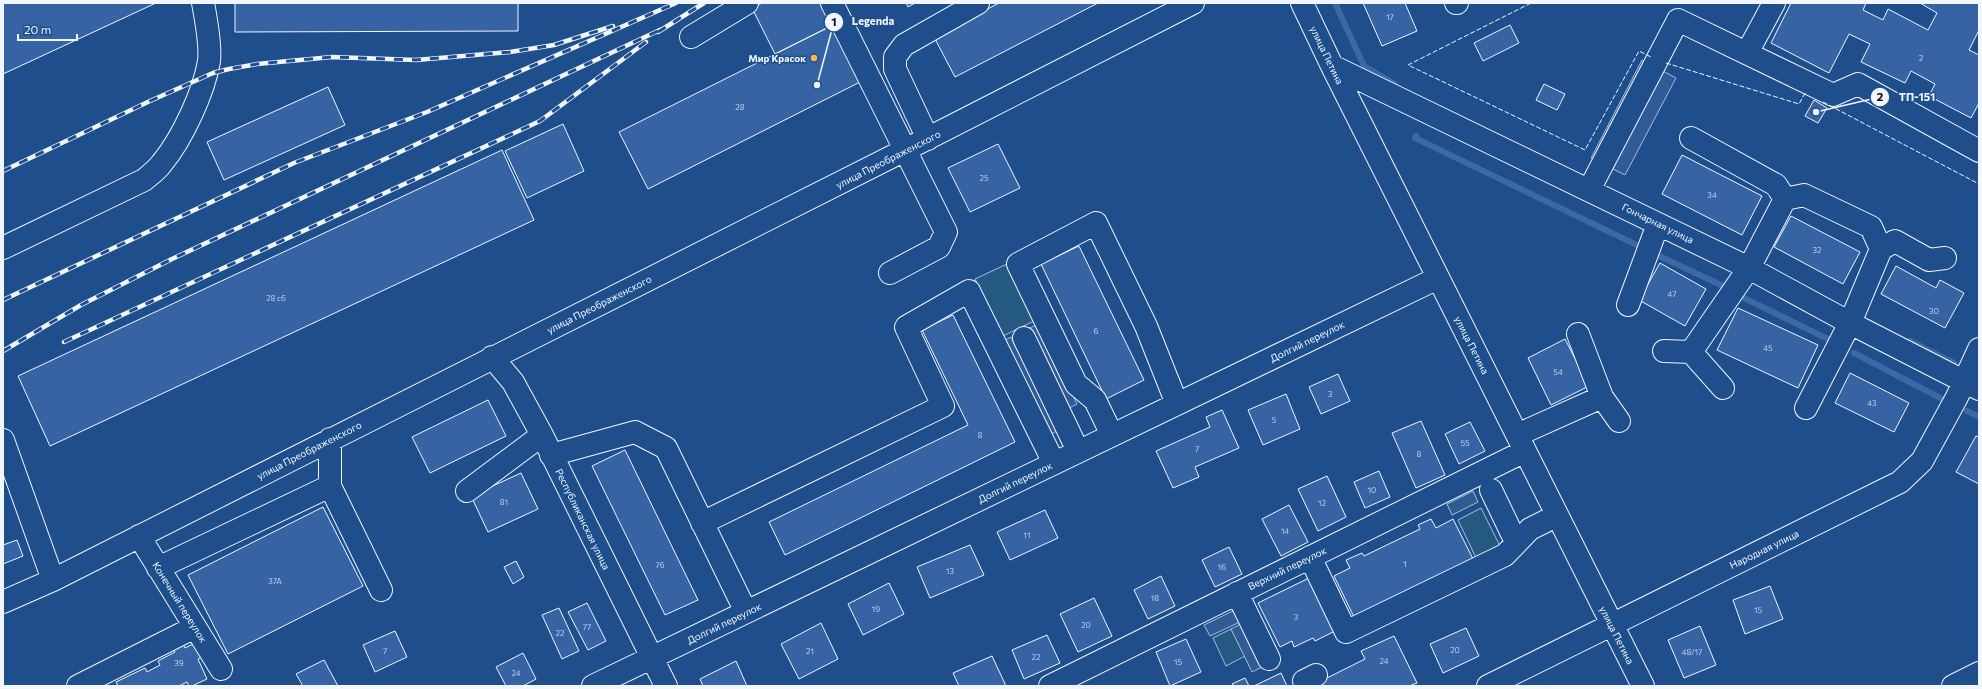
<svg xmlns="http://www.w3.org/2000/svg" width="1982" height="689" viewBox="0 0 1982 689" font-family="Commissioner,sans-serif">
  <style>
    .green { fill: #245a82; stroke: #a8bbd7 }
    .parking { fill: #305b95; stroke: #a8bbd7 }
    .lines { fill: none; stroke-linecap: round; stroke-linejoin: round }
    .stream { stroke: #3b69a3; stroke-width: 6 }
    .building { fill: #3563a3; stroke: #f2f6ff }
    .minor-casing { stroke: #f2f6ff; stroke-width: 24 }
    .minor { stroke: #1f4e8c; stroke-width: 22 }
    .rail-casing { stroke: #f2f6ff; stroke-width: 4.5 }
    .rail { stroke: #1f4e8c; stroke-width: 3; stroke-dasharray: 9; stroke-linecap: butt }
    .fence { stroke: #f2f6ff; stroke-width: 1; stroke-dasharray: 5 2; stroke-linecap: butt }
    .poi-dot { fill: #ffb74d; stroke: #1f4e8c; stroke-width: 1.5 }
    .labels { text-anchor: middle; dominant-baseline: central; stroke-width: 3; stroke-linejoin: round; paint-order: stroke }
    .number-label { font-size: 8px; fill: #c3d1e8 }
    .street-label { font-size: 10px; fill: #f2f6ff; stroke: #1f4e8c }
    .poi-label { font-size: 10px; font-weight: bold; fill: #f2f6ff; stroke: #1f4e8c; text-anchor: end }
    .leader { fill: none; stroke: #f2f6ff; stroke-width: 1.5 }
    .callout-dot { fill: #f2f6ff; stroke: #1f4e8c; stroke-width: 1.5 }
    .mark-label { font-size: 12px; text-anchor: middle; font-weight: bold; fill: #111 }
    .callout-label { font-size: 11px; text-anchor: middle; font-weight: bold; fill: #f2f6ff; stroke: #1f4e8c; stroke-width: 3; stroke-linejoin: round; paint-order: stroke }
  </style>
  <rect width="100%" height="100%" fill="#1f4e8c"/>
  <path class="green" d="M 1009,263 L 1036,320 L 1003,336 L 975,279 Z
    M 1481,508 L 1501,548 L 1477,560 L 1458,520 Z
    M 1231,629 L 1245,656 L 1226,666 L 1213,638 Z"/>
  <path class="parking" d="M 1642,60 L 1676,78 L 1625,175 L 1591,158 Z
    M 1038,324 L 1077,404 L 1067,409 L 1028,329 Z
    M 1011,337 L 1057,431 L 1045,437 L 999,343 Z
    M 1473,491 L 1478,502 L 1452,515 L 1447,504 Z
    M 1237,609 L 1242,621 L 1210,636 L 1204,625 Z
    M 1243,623 L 1264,666 L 1252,672 L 1231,629 Z"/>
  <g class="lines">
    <path class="stream" d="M 1335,3 L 1364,66 L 1395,84
      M 1416,136 L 1415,138 L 1641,247
      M 1651,252 L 1723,286
      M 1744,298 L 1828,339
      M 1910,341 L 1954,363
      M 1854,353 L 1944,400
      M 1967,411 L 1979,417"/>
  </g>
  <path class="building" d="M 3,3 L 156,3 L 3,74 Z
    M 235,3 L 518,3 L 518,31 L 235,32 Z
    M 762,3 L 822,3 L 833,25 L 775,54 L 752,8 Z
    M 906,3 L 915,3 L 908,7 Z
    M 999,3 L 1098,3 L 955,77 L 934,37 Z
    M 1363,3 L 1405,3 L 1417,31 L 1382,46 Z
    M 1791,3 L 1866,3 L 1863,10 L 1883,20 L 1888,9 L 1928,30 L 1937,13 L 1920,3 L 1979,3 L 1979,30 L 1969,50 L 1979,55 L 1979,103 L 1971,118 L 1929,96 L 1935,84 L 1911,71 L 1905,83 L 1861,62 L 1870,44 L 1849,34 L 1829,73 L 1771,43 Z
    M 833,25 L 862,81 L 648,189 L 619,132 Z
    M 1510,25 L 1519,43 L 1483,61 L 1474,43 Z
    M 1544,84 L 1565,94 L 1557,110 L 1536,100 Z
    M 328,87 L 345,125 L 224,180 L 207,142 Z
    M 1814,100 L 1827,108 L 1818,123 L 1805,116 Z
    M 563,124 L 584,171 L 527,198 L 505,151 Z
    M 998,144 L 1020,188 L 970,212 L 948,168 Z
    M 502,150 L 534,220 L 50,446 L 18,376 Z
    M 1682,155 L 1762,196 L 1742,235 L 1662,194 Z
    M 1791,216 L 1860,252 L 1843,284 L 1774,247 Z
    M 1079,246 L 1144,380 L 1106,399 L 1041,264 Z
    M 1660,263 L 1706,289 L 1685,326 L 1639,300 Z
    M 1896,266 L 1936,288 L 1940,280 L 1964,293 L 1945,328 L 1881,294 Z
    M 1738,308 L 1818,345 L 1798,388 L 1717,350 Z
    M 953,315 L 1015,442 L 785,555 L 769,522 L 968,425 L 922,330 Z
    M 1565,339 L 1589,386 L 1551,405 L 1528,358 Z
    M 1850,373 L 1909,403 L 1894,432 L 1835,403 Z
    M 1338,374 L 1350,401 L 1321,414 L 1309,387 Z
    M 1286,394 L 1300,429 L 1263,445 L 1248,410 Z
    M 488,400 L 506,436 L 430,473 L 412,437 Z
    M 1222,410 L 1239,448 L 1195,467 L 1199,477 L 1173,488 L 1156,451 L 1210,427 L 1206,417 Z
    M 1421,421 L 1445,475 L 1416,488 L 1392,433 Z
    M 1470,422 L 1485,451 L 1459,464 L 1445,434 Z
    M 1976,436 L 1979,437 L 1979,484 L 1956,472 Z
    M 625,450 L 698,600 L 665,615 L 592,466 Z
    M 1379,471 L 1390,497 L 1365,508 L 1354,482 Z
    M 521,473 L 538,509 L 488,532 L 471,496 Z
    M 1327,476 L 1346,517 L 1318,531 L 1298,489 Z
    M 1289,505 L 1308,542 L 1281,556 L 1262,519 Z
    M 323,507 L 363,586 L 228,654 L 188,575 Z
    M 1045,510 L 1058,538 L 1010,560 L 997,532 Z
    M 1431,519 L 1436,528 L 1453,519 L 1473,559 L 1354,617 L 1334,576 L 1350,568 L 1346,560 L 1362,553 L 1364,556 L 1420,529 L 1418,525 Z
    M 17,540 L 23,556 L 3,564 L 3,545 Z
    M 970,545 L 984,575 L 930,598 L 917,567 Z
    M 1229,547 L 1242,574 L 1215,587 L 1202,560 Z
    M 516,561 L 524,577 L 513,584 L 504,567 Z
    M 1161,576 L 1175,606 L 1148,619 L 1134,590 Z
    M 1309,578 L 1335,631 L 1315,641 L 1313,638 L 1294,647 L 1292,641 L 1280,647 L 1258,603 Z
    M 889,583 L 904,614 L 863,635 L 848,604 Z
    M 1770,586 L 1783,619 L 1745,634 L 1733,600 Z
    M 1094,598 L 1112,636 L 1078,652 L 1060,614 Z
    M 587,603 L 606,641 L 588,650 L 568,612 Z
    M 559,608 L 579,651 L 562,659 L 542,615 Z
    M 821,623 L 838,659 L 799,679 L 781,644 Z
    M 1700,626 L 1716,665 L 1684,678 L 1668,640 Z
    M 1466,628 L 1479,656 L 1443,673 L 1430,644 Z
    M 395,631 L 407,657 L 375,672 L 363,645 Z
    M 1047,635 L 1060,663 L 1024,679 L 1012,650 Z
    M 1394,636 L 1417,683 L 1409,686 L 1316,686 L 1315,684 L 1365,659 L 1361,651 Z
    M 1186,639 L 1201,672 L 1170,686 L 1156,652 Z
    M 195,643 L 202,657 L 198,659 L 207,679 L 192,686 L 189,686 L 187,682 L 179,686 L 118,686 L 116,682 L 145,668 L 147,672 L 160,665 L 158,661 L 175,652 L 173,649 L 183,644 L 185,648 Z
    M 523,653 L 536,679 L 523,686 L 506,686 L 496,667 Z
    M 992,656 L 1006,686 L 959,686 L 953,673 Z
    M 324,660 L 338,686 L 303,686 L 296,674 Z
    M 736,661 L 747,686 L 703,686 L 700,679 Z
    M 1281,673 L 1287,686 L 1254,686 Z
    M 1245,678 L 1249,686 L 1234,686 L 1232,684 Z"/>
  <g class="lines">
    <g class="minor-casing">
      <path id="minor" d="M 832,3 L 946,232 L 939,247 L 890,273
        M 1302,3 L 1332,66 L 1643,686
        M 1456,3 L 1457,3
        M 691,37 L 747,3
        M 1747,53 L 1774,3
        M 1332,66 L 1749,268 L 1850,323 L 1979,389
        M 928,139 L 895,69 L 895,57 L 904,45 L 978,3
        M 1589,190 L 1678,20 L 1833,95 L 1858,84 L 1979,151
        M 1785,199 L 1804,195 L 1871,227 L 1881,249 L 1850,323 L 1806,408
        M 3,248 L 144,180 C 150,175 157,170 162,163 C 182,139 204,92 209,61 C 211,45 206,19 203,3
        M 1881,249 L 1895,241 L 1929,260 L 1945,258
        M 1628,305 L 1658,224
        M 1578,334 L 1602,397
        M 1024,338 L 1078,451
        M 1664,351 L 1691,352 L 1749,268 L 1785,199 L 1776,185 L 1691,138
        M 1691,352 L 1723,388
        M 492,357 L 513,382 L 542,435 L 666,686
        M 1112,435 L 1095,400 L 1076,384 L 1018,264 L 1096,223 L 1146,326 L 1177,404
        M 1517,435 L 1602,397 L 1619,421
        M 3,440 L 53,580
        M 551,455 L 635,432 L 666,448 L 746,612
        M 330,486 L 381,590
        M 1491,490 L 1516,542
        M 467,491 L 542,435
        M 702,523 L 943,406 L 906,327 L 969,291 L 1054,463
        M 139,536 L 221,669
        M 1310,557 L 1346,632 L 1505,555 L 1530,529 L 1556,516
        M 158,568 L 330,486 L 330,439
        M 1237,593 L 1269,659
        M 3,602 L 53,580 L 905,150 L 1193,3
        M 78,686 L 195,627
        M 593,686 L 1438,278
        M 1050,686 L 1525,451
        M 1307,686 L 1304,681 L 1316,675
        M 1488,686 L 1900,482 L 1922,461 L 1957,397 L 1979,349
        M 1953,686 L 1979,673"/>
    </g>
    <use href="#minor" class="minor"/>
    <g class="rail-casing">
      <path id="rail" d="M 658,32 L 704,3
        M 3,171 L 150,101 L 213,73 L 229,69 L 257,64 L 332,57 L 416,60 L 510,52 L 554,45 L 613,26
        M 3,300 L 294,163 L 427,112 L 676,3
        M 64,342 L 540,121 L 646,42
        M 3,351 L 81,305 L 172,259 L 662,29"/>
    </g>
    <use href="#rail" class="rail"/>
    <path class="fence" d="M 1531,3 L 1408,65 L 1585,150 L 1639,51 L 1651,57
      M 1666,63 L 1799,104 L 1805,93 L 1807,94
      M 1823,102 L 1979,184"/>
  </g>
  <circle class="poi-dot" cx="814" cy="58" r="4"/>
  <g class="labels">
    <g class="number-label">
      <text x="1390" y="17">17</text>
      <text x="1921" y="58">2</text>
      <text x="740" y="107">28</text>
      <text x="984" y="178">25</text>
      <text x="1712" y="195">34</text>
      <text x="1817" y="250">32</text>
      <text x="1672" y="294">47</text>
      <text x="276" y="298">28 с6</text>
      <text x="1934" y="311">30</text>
      <text x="1096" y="331">6</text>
      <text x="1768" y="348">45</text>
      <text x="1558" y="372">54</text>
      <text x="1330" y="394">3</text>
      <text x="1872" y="403">43</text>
      <text x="1274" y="420">5</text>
      <text x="980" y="435">8</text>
      <text x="1465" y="443">55</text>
      <text x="1197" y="449">7</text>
      <text x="1419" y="454">8</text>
      <text x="1372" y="490">10</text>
      <text x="504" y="502">81</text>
      <text x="1322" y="503">12</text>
      <text x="1285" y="531">14</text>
      <text x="1027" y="535">11</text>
      <text x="1405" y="564">1</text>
      <text x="660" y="565">76</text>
      <text x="1222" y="567">16</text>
      <text x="950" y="571">13</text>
      <text x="275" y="581">37А</text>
      <text x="1155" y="598">18</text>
      <text x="876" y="609">19</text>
      <text x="1758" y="610">15</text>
      <text x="1296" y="617">3</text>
      <text x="1086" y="625">20</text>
      <text x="587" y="627">77</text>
      <text x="560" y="633">22</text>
      <text x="1455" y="650">20</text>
      <text x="385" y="651">7</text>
      <text x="810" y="651">21</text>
      <text x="1692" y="652">48/17</text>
      <text x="1036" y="657">22</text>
      <text x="1384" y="661">24</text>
      <text x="1178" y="662">15</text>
      <text x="179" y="663">39</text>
      <text x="516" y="673">24</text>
    </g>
    <g class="street-label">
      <text transform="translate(1327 55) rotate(64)">улица Петина</text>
      <text transform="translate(888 159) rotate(-27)">улица Преображенского</text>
      <text transform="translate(1658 223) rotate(26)">Гончарная улица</text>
      <text transform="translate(599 304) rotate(-27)">улица Преображенского</text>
      <text transform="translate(1307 341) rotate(-26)">Долгий переулок</text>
      <text transform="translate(1472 345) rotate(63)">улица Петина</text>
      <text transform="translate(309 450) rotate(-27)">улица Преображенского</text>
      <text transform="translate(1015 482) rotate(-26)">Долгий переулок</text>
      <text transform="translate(583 519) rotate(64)">Республиканская улица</text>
      <text transform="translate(1764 549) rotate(-26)">Народная улица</text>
      <text transform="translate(1287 568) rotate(-26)">Верхний переулок</text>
      <text transform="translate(180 602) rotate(58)">Конечный переулок</text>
      <text transform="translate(724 623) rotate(-26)">Долгий переулок</text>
      <text transform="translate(1617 635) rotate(63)">улица Петина</text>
    </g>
    <g class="poi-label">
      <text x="806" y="58">Мир Красок</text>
    </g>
  </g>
  <path class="leader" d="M817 85L834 22M1816 112L1880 97"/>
  <g class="callout-dot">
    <circle cx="817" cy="85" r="4"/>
    <circle cx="1816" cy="112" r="4"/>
    <circle cx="834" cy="22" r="10"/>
    <circle cx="1880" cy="97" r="10"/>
  </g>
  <g class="mark-label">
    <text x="834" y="26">1</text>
    <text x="1880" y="101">2</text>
  </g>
  <g class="callout-label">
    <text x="873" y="25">Legenda</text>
    <text x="1917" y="101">ТП-151</text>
  </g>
  <rect width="1982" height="689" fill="none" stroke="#f2f6ff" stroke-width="8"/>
  <path d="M18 34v6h59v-6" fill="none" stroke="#f2f6ff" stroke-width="2"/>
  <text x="24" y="34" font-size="12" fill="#f2f6ff" stroke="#1f4e8c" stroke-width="3" paint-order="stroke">20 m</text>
</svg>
